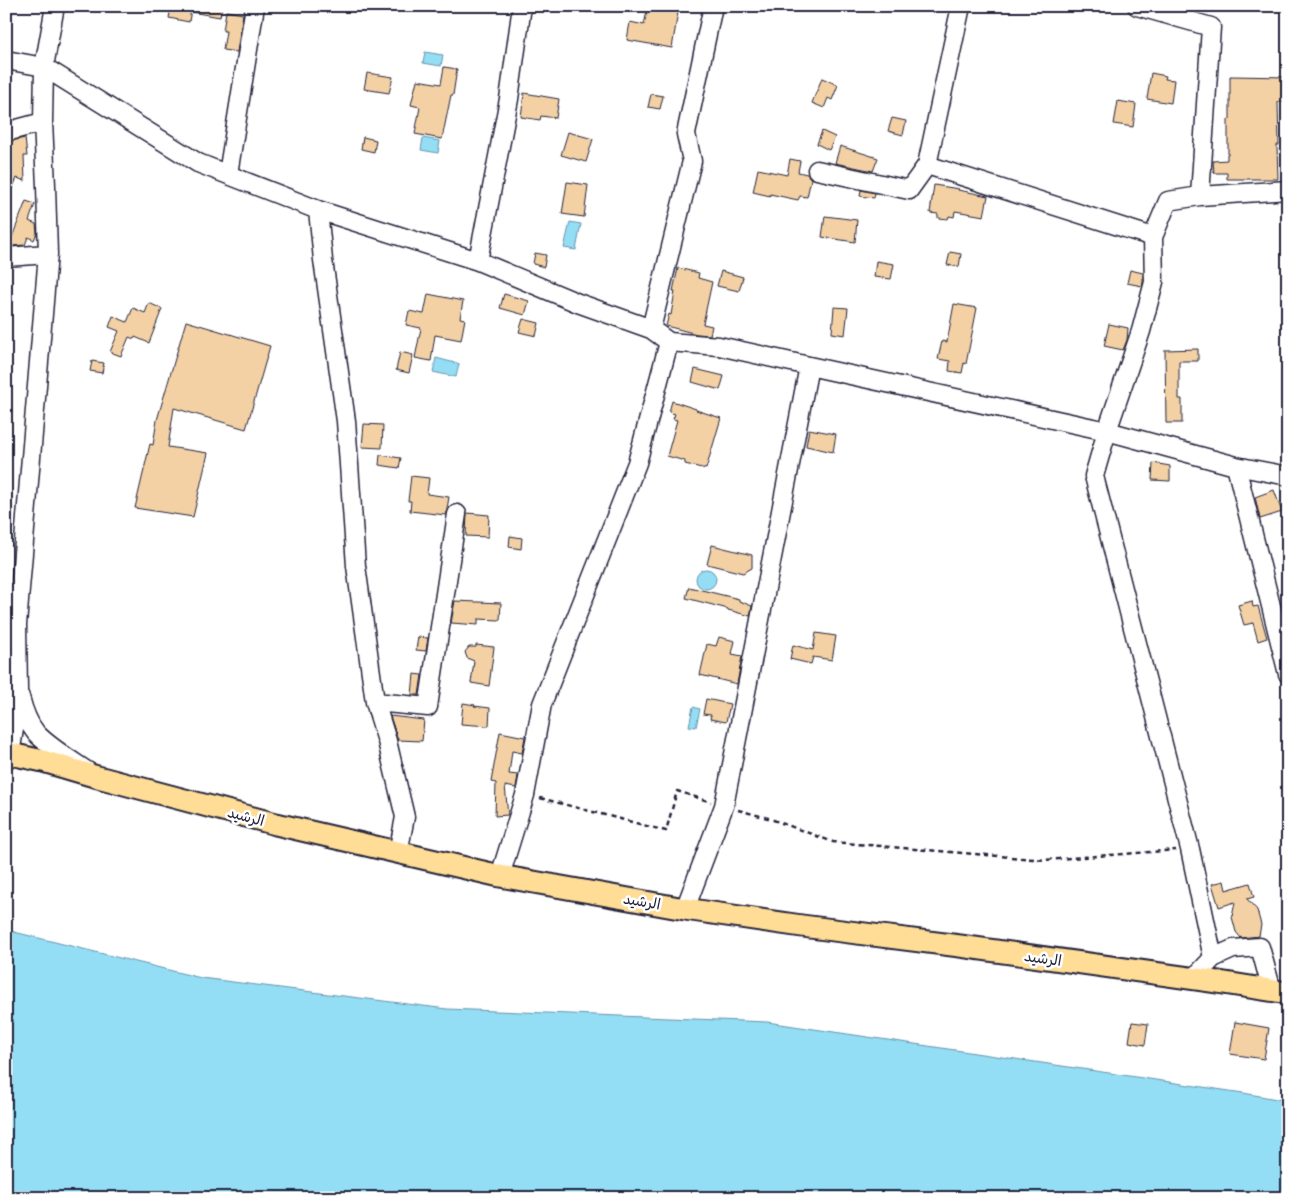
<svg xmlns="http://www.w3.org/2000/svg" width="1294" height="1204" viewBox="0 0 1294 1204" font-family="Delius,'Playpen Sans Arabic',sans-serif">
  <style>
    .water { fill: #94def5; stroke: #6693ab }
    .building { fill: #f3d1a4; stroke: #22223b }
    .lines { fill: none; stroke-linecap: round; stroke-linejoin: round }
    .minor-casing { stroke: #22223b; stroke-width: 21 }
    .major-casing { stroke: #22223b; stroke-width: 25 }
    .path { stroke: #22223b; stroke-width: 2.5; stroke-dasharray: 5 4; stroke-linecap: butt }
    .minor { stroke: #fff; stroke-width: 18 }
    .major { stroke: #ffdd96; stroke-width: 21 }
    .labels { text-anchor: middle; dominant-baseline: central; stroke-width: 5; stroke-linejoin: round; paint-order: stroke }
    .street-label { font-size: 15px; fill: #22223b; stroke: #fff }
  </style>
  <rect width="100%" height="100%" fill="#fff"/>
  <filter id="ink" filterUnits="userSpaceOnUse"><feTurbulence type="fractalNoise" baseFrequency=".02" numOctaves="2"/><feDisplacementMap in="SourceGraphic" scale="10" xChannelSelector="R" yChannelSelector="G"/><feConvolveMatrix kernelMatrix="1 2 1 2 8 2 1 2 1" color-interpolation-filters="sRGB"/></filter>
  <g filter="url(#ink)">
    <path class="water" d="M 425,52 L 443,55 L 441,66 L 423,63 Z
      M 423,138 L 440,141 L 438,153 L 421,150 Z
      M 570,222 L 581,224 L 576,250 L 564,248 Z
      M 436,358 L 459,364 L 456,377 L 433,372 Z
      M696 579a10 10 0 1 1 20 0a10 10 0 1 1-20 0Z
      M 693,707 L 700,709 L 696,727 L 689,726 Z
      M 6,930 L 201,978 L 447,1009 L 767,1022 L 1243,1093 L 1288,1101 L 1288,1198 L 6,1198 Z"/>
    <path class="building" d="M 171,6 L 191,9 L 189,22 L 169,18 Z
      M 192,6 L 222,6 L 220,17 L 191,12 Z
      M 648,6 L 679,6 L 672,48 L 627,40 L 630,22 L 644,25 Z
      M 226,11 L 243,14 L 237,52 L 223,50 L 226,31 L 223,31 Z
      M 444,67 L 457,69 L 453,95 L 451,95 L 442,139 L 415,134 L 420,107 L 411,105 L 417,80 L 441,84 Z
      M 367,73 L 393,77 L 389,93 L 364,89 Z
      M 1151,73 L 1166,76 L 1165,79 L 1174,80 L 1171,103 L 1147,99 Z
      M 1230,76 L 1288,77 L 1288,102 L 1278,102 L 1279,145 L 1277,145 L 1278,179 L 1227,179 L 1227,173 L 1214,173 L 1213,161 L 1227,160 L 1227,154 L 1228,154 L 1228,120 L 1230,119 Z
      M 822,78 L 838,85 L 832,100 L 828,98 L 824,108 L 812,103 Z
      M 524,93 L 559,99 L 556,118 L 541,116 L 540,120 L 521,117 Z
      M 651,94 L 663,96 L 660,109 L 648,107 Z
      M 1118,101 L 1136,104 L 1133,127 L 1114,124 Z
      M 892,118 L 906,121 L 903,135 L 888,131 Z
      M 822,131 L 835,137 L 829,150 L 817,144 Z
      M 568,132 L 593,139 L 586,162 L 561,155 Z
      M 363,137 L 376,140 L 374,152 L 361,149 Z
      M 25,138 L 27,156 L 24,156 L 25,181 L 17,178 L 6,203 L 6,160 L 7,160 L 6,142 Z
      M 840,146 L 878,158 L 873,171 L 835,163 Z
      M 790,159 L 800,161 L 798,172 L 807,174 L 811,179 L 807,197 L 800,196 L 798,200 L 770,194 L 770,196 L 753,192 L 758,169 L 787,175 Z
      M 567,182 L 588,185 L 584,217 L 562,214 Z
      M 934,185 L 959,189 L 958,190 L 988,196 L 984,216 L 955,211 L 954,217 L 949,216 L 948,219 L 938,218 L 938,214 L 930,213 Z
      M 861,190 L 875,193 L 874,198 L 860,196 Z
      M 26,201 L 35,204 L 29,221 L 36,224 L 37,233 L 34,240 L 28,237 L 25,245 L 11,246 L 9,245 Z
      M 825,216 L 857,220 L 855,242 L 822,237 Z
      M 950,252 L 961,254 L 959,267 L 947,265 Z
      M 535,253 L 546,255 L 544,267 L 533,264 Z
      M 876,261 L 894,264 L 891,279 L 874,277 Z
      M 678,268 L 699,273 L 698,278 L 712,282 L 703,324 L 712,326 L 710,335 L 697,334 L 666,326 L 669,314 L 671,315 L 675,291 L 673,291 Z
      M 1130,270 L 1143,273 L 1143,281 L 1142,286 L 1127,283 Z
      M 721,271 L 743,277 L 739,291 L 717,286 Z
      M 428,294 L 463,301 L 460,318 L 465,319 L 461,340 L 435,335 L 431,361 L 415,358 L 421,328 L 406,325 L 409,311 L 424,314 Z
      M 504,294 L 529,301 L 525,315 L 500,308 Z
      M 149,303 L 162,309 L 149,343 L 135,337 L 134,339 L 129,337 L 121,356 L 110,352 L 119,331 L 109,327 L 113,316 L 127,322 L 133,308 L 145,313 Z
      M 954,304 L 977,308 L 966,364 L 964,363 L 962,373 L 949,371 L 950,361 L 938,359 L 942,341 L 947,342 Z
      M 834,307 L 848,308 L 845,335 L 832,333 Z
      M 523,319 L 539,323 L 536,336 L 519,332 Z
      M 186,321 L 270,346 L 246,429 L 174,408 L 168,447 L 208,453 L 193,517 L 135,508 L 150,444 L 153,445 L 157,420 Z
      M 1109,324 L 1128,328 L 1127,340 L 1123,350 L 1104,346 Z
      M 1198,349 L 1198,361 L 1179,361 L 1179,399 L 1182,399 L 1182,423 L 1166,423 L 1165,350 Z
      M 400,352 L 413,355 L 409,373 L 396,370 Z
      M 92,361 L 104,363 L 102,373 L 90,371 Z
      M 695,369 L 724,376 L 720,390 L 692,382 Z
      M 672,401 L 696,409 L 696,410 L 721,418 L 706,469 L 685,464 L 685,461 L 667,456 L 677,420 L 673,419 L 675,414 L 669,412 Z
      M 364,424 L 383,425 L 382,448 L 362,447 Z
      M 809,429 L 836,434 L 833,452 L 806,446 Z
      M 380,455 L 401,458 L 399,468 L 379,465 Z
      M 1153,463 L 1170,466 L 1170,481 L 1152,480 Z
      M 411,476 L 429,478 L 427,494 L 449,497 L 446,515 L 410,511 L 411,501 L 408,501 Z
      M 1274,490 L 1282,512 L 1260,519 L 1255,497 Z
      M 467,513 L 489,515 L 488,537 L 466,536 Z
      M 510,536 L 522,538 L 521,549 L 509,547 Z
      M 712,545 L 752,555 L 752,568 L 743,573 L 707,564 Z
      M 689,587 L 739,599 L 739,601 L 752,606 L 750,616 L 728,610 L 728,609 L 686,598 Z
      M 455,601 L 501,603 L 500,620 L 478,619 L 478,625 L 451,623 Z
      M 1252,601 L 1253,607 L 1258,606 L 1267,638 L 1258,641 L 1253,623 L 1244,625 L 1238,605 Z
      M 816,633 L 836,636 L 832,660 L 813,657 L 811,664 L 790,659 L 793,645 L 813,650 Z
      M 418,637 L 428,638 L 426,651 L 416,650 Z
      M 719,637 L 735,641 L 732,654 L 742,656 L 737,684 L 700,675 L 707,644 L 716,646 Z
      M 476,645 L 494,647 L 489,686 L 471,683 L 474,661 L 467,658 L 465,652 L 469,647 L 476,647 Z
      M 414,674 L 422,675 L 419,695 L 412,695 Z
      M 706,699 L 730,704 L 726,722 L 710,719 L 711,715 L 703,714 Z
      M 463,703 L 475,705 L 474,706 L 490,708 L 489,726 L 461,724 Z
      M 390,716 L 424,720 L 422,741 L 398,740 Z
      M 500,732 L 525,737 L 522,753 L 512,751 L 509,774 L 518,775 L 516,788 L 505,786 L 508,815 L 495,816 L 496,783 L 491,782 Z
      M 1224,881 L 1226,890 L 1250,883 L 1254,897 L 1247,899 L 1257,910 L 1261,925 L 1259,936 L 1241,938 L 1236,932 L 1232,917 L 1235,902 L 1219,907 L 1212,884 Z
      M 1132,1022 L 1148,1024 L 1145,1045 L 1129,1042 Z
      M 1235,1022 L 1269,1028 L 1264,1059 L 1230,1054 Z"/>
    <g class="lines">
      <g class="minor-casing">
        <path id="minor" d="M 1137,6 L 1211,27 L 1200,196
          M 6,60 L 44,67 L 198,163 L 318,210 L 478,261 L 578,303 L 651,329 L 669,342 L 719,346 L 809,366 L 1107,431 L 1236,466 L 1288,476
          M 6,132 L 43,122
          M 927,165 L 961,6
          M 817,170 L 909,190 L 927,165 L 1153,237
          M 228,174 L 255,6
          M 318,210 L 323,260 L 346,421 L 356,566 L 375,702 L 387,741 L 405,817 L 398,853
          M 6,257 L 48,254
          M 478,261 L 509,99 L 522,6
          M 651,329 L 692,161 L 686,134 L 713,6
          M 1236,466 L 1288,674
          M 20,697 C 23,709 27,722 36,733 C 49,747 71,760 87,771
          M 375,702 L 428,707 L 457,514
          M 10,754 L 15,723 L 18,690 L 17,625 L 48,254 L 46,186 L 43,122 L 44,67 L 55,6
          M 500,876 L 525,795 L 542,704 L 637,463 L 669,342
          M 685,909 L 724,806 L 809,366
          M 1213,958 L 1190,849 L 1094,476 L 1107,431 L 1141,331 L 1154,282 L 1153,237 L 1168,201 L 1200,196 L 1288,190
          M 1194,978 L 1213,958 L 1233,949 L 1260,947 L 1272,991"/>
      </g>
      <g class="major-casing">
        <path id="major" d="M 6,753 L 43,761 L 94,776 L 276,824 L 500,876 L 685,909 L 802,926 L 960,946 L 1218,982 L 1288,993"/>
      </g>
      <path class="path" d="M 540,798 L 666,831 L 677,791 L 711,802
        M 738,810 L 768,818 L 833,842 L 1045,860 L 1176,850"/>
      <use href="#minor" class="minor"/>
      <use href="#major" class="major"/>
    </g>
  </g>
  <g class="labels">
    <g class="street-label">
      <text transform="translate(246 816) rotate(15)">الرشيد</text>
      <text transform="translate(642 901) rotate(10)">الرشيد</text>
      <text transform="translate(1043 958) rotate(8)">الرشيد</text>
    </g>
  </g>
  <rect width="1294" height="1204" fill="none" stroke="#fff" stroke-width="25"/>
  <rect x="12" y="12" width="1269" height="1179" fill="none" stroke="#22223b" stroke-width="2" filter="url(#ink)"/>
</svg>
